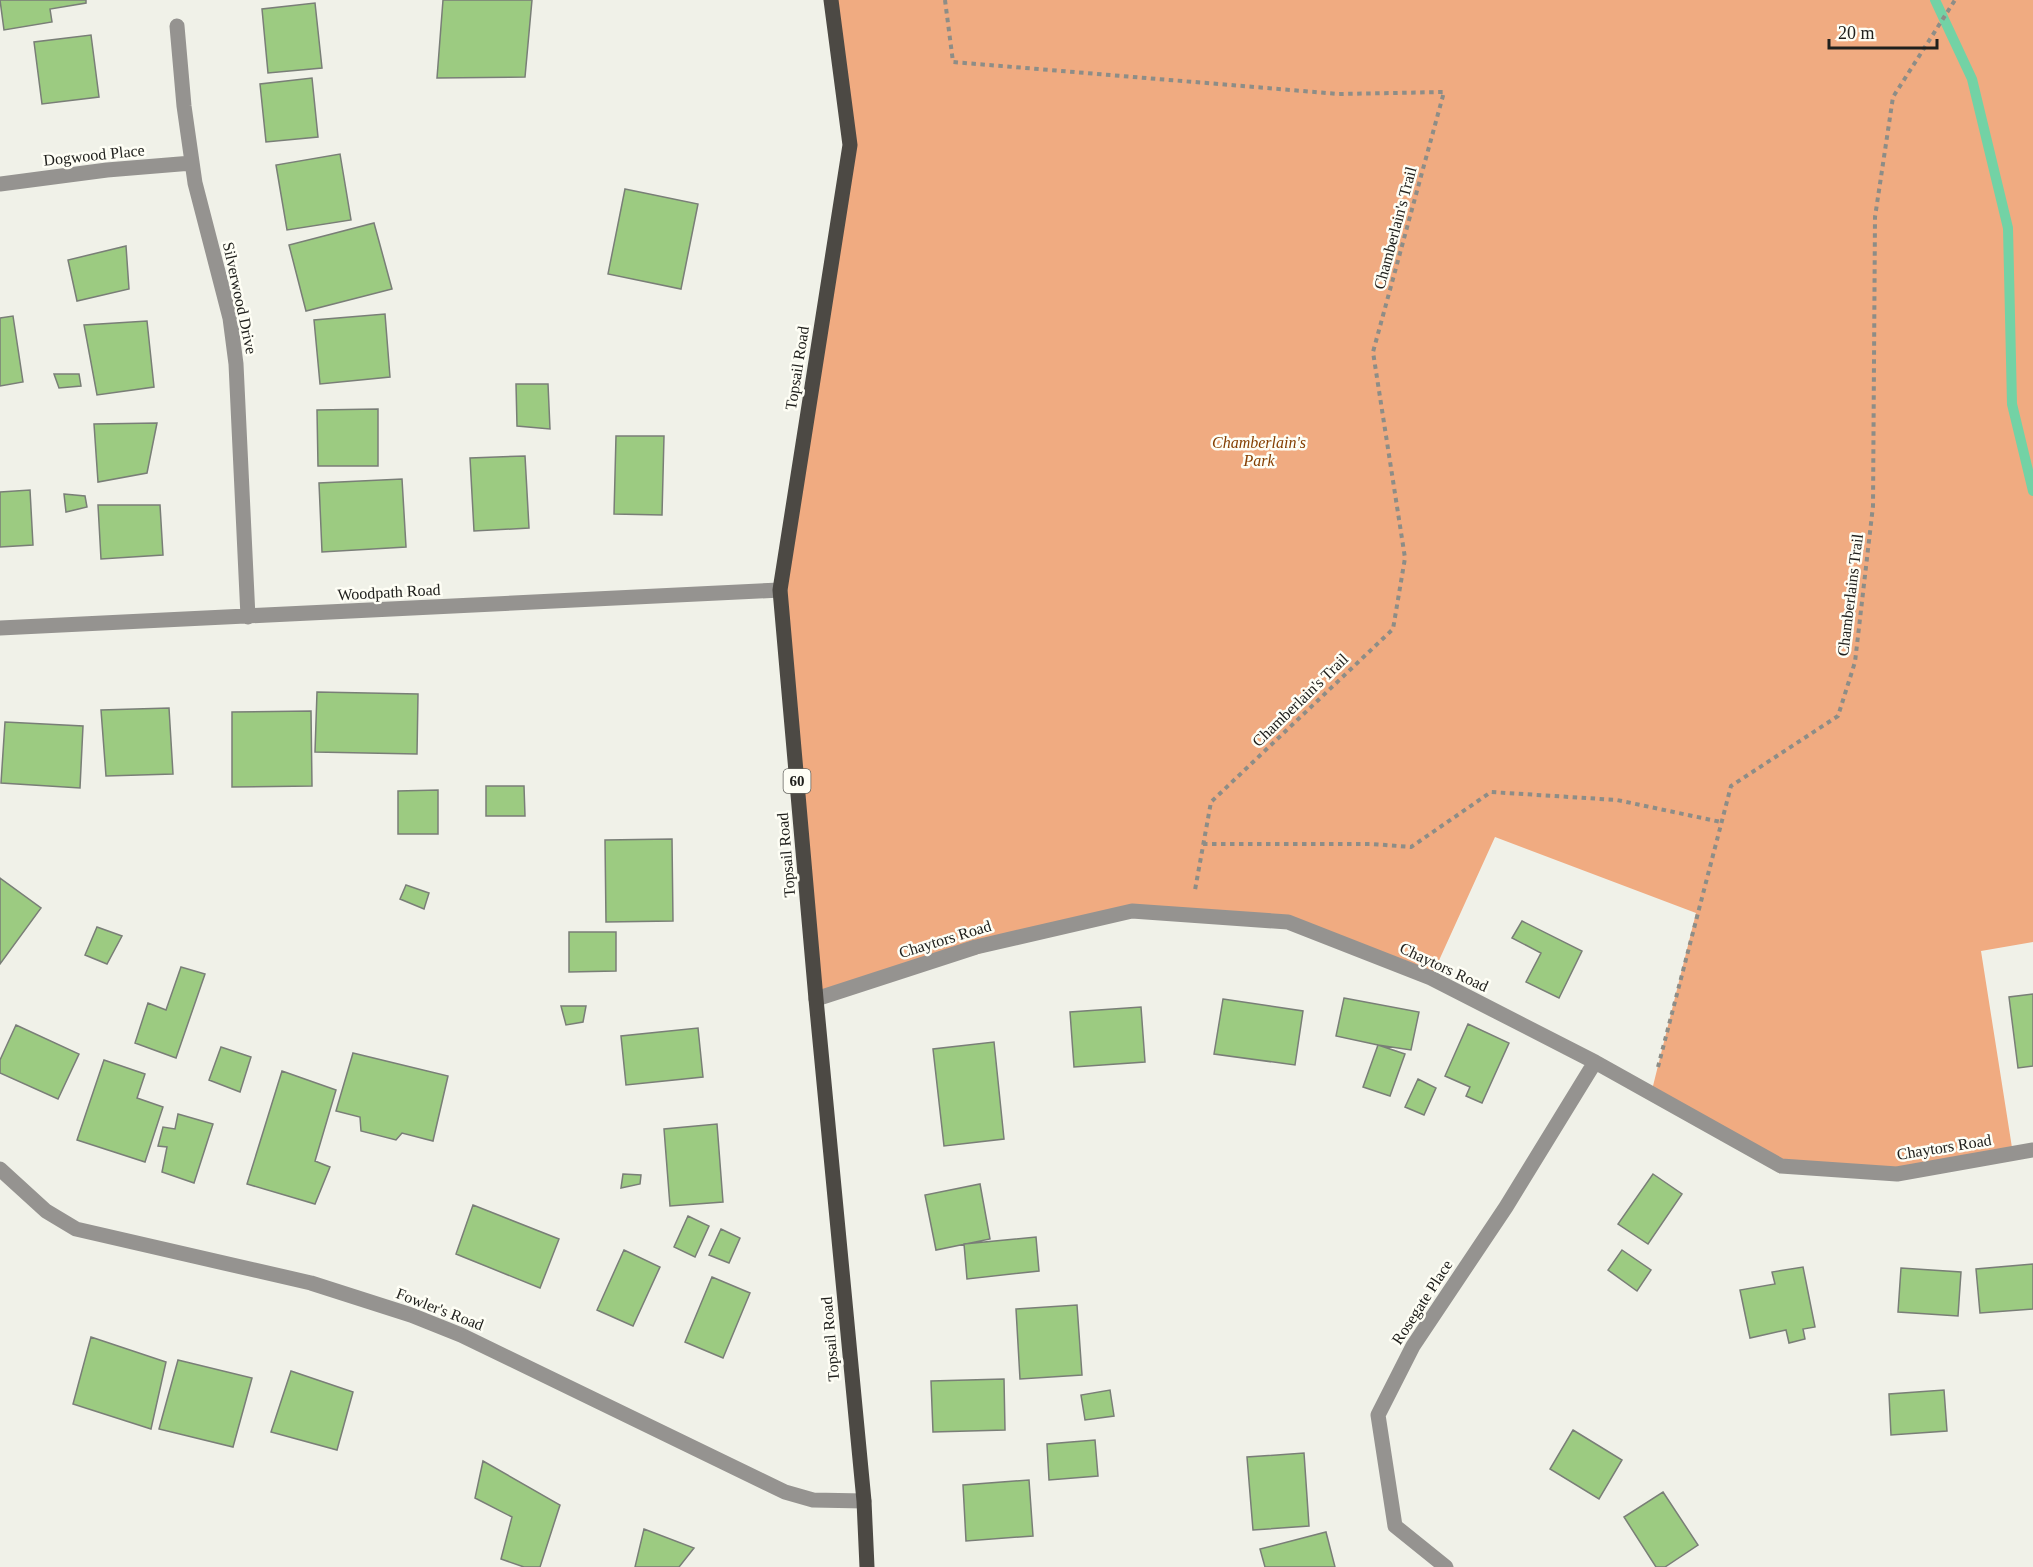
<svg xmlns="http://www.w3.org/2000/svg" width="2033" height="1567" viewBox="0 0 2033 1567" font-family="Georgia,serif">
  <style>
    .park { fill: #f0ab81 }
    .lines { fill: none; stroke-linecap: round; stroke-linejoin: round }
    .stream { stroke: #73d2a5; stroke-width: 10 }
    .building { fill: #9ccb81; stroke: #797e77; stroke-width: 1.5 }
    .path { stroke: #8d8d87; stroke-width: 4; stroke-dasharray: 4.5 4.5; stroke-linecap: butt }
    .minor { stroke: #959390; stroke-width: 15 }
    .major { stroke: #4c4944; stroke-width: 15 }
    .labels { text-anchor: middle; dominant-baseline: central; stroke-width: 5; stroke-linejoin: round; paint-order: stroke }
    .shield { fill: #fefef5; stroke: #63635e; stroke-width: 1.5 }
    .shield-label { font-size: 15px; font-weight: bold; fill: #20201d }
    .street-label { font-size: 16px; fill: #20201d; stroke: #fefef5 }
    .park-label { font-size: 16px; font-style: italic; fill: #843e01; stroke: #fefef5 }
  </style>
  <rect width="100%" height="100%" fill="#f0f1e8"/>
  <path class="park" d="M 831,0 L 2033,0 L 2033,942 L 1981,951 L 2013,1154 L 1897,1174 L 1781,1166 L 1651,1094 L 1696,913 L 1495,837 L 1431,978 L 1288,922 L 1132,911 L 816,999 L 780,590 L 850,145 Z"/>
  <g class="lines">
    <path class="stream" d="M 1935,0 L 1972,79 L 2008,228 L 2012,404 L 2033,491"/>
  </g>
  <path class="building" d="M 0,0 L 86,0 L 86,3 L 50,9 L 52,22 L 4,30 Z
    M 443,0 L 532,0 L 525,77 L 437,78 Z
    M 315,3 L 322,68 L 268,73 L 262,9 Z
    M 91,35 L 99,97 L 42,104 L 34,42 Z
    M 312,78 L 318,137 L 266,142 L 260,84 Z
    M 340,154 L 351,220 L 287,230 L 276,165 Z
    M 625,189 L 698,204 L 681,289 L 608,274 Z
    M 374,223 L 392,289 L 306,311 L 289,245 Z
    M 126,246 L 129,289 L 77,301 L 68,260 Z
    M 385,314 L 390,377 L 320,384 L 314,320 Z
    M 13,316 L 23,382 L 0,386 L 0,318 Z
    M 147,321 L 154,387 L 97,395 L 84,325 Z
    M 54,374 L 79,374 L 81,386 L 59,388 Z
    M 516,384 L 548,384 L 550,429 L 517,426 Z
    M 378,409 L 378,466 L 318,466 L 317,410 Z
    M 157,423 L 147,473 L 98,482 L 94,424 Z
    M 616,436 L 664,436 L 662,515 L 614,514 Z
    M 525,456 L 529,528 L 474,531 L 470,458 Z
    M 402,479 L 406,547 L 322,552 L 319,483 Z
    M 30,490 L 33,545 L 0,547 L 0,492 Z
    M 64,494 L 85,496 L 87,507 L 66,512 Z
    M 98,505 L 160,505 L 163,555 L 101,559 Z
    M 317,692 L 418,694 L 417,754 L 315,752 Z
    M 169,708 L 173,774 L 106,776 L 101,710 Z
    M 311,711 L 312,786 L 232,787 L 232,712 Z
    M 5,722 L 83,726 L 80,788 L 1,783 Z
    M 486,786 L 524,786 L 525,816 L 486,816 Z
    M 438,790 L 438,834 L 398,834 L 398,791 Z
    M 672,839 L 673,921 L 606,922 L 605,840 Z
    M 0,878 L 41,908 L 0,964 Z
    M 406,885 L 429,893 L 424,909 L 400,899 Z
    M 1522,921 L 1582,951 L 1559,998 L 1526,982 L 1541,953 L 1512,938 Z
    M 97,927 L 122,936 L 107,964 L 85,955 Z
    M 569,932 L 616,932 L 616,971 L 569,972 Z
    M 181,967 L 205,974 L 176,1058 L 135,1043 L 148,1003 L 166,1010 Z
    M 2033,994 L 2033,1066 L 2018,1068 L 2009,997 Z
    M 1344,998 L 1419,1012 L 1411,1050 L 1378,1045 L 1336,1036 Z
    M 1223,999 L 1303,1011 L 1295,1065 L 1214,1054 Z
    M 561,1006 L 586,1006 L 583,1022 L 566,1025 Z
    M 1141,1007 L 1145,1062 L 1074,1067 L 1070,1012 Z
    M 1468,1024 L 1509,1043 L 1482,1103 L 1466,1096 L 1470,1087 L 1445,1076 Z
    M 16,1025 L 79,1054 L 58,1099 L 0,1073 L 0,1060 Z
    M 698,1028 L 703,1077 L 626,1085 L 621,1036 Z
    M 994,1042 L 1004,1139 L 944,1146 L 933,1049 Z
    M 1378,1045 L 1405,1054 L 1390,1096 L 1363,1087 Z
    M 221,1047 L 251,1057 L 240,1092 L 209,1080 Z
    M 353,1053 L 448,1076 L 433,1141 L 402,1133 L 396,1140 L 361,1131 L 360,1117 L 336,1111 Z
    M 104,1060 L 145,1074 L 137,1098 L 163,1107 L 145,1162 L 77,1140 Z
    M 282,1071 L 336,1090 L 315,1161 L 330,1167 L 315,1204 L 247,1184 Z
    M 1418,1079 L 1436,1088 L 1424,1115 L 1405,1107 Z
    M 178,1114 L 213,1124 L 194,1183 L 162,1172 L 167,1147 L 158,1146 L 163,1127 L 175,1129 Z
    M 717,1124 L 723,1202 L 670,1206 L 664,1129 Z
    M 623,1174 L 641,1175 L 640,1184 L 621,1188 Z
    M 1653,1174 L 1682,1194 L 1648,1244 L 1618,1224 Z
    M 980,1184 L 990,1239 L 936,1250 L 925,1195 Z
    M 473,1205 L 559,1239 L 540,1288 L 456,1254 Z
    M 688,1216 L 709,1226 L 695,1257 L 674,1247 Z
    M 721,1229 L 740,1238 L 729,1263 L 709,1255 Z
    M 1036,1237 L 1039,1271 L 967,1279 L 964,1244 Z
    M 624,1250 L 660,1267 L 633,1326 L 597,1310 Z
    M 1622,1250 L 1651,1270 L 1637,1291 L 1608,1270 Z
    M 2033,1264 L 2033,1309 L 1980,1313 L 1976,1269 Z
    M 1803,1267 L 1815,1327 L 1803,1329 L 1805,1339 L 1789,1343 L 1786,1330 L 1750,1338 L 1740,1290 L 1775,1284 L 1772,1272 Z
    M 1901,1268 L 1961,1272 L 1958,1316 L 1898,1312 Z
    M 712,1277 L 750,1293 L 723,1358 L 685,1342 Z
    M 1077,1305 L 1082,1375 L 1020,1379 L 1016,1309 Z
    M 91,1337 L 166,1362 L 151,1429 L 73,1404 Z
    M 178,1360 L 252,1378 L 233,1447 L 159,1429 Z
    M 291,1371 L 353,1392 L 337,1450 L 271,1432 Z
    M 1004,1379 L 1005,1430 L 933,1432 L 931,1381 Z
    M 1110,1390 L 1114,1416 L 1085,1420 L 1081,1395 Z
    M 1944,1390 L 1947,1431 L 1891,1435 L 1889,1394 Z
    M 1573,1430 L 1622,1460 L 1599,1499 L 1550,1469 Z
    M 1095,1440 L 1098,1476 L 1049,1480 L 1047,1444 Z
    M 1304,1453 L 1309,1526 L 1253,1530 L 1247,1457 Z
    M 483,1461 L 560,1505 L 540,1567 L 524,1567 L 501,1559 L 512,1517 L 475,1498 Z
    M 1029,1480 L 1033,1536 L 966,1541 L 963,1485 Z
    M 1663,1492 L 1698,1545 L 1665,1567 L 1656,1567 L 1624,1517 Z
    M 644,1529 L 694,1548 L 679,1567 L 635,1567 Z
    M 1326,1532 L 1335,1567 L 1265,1567 L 1260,1549 Z"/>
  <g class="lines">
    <path class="path" d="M 945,0 L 953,62 L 1339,94 L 1444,92 L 1373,352 L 1405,558 L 1393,629 L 1211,802 L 1195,890
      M 1203,844 L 1372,844 L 1411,847 L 1491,792 L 1617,800 L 1721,822
      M 1658,1067 L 1731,786 L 1838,716 L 1855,662 L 1873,506 L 1875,217 L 1893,97 L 1955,0"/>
    <path class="minor" d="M 177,26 L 184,106 L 195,183 L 230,318 L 236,364 L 248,617
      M 0,184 L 107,170 L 192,163
      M 0,628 L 780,590
      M 816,999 L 976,947 L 1132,911 L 1288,922 L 1431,978 L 1595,1062 L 1781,1166 L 1897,1174 L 2033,1150
      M 0,1169 L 46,1211 L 76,1229 L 311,1283 L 411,1315 L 461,1335 L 785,1492 L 813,1500 L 864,1501
      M 1446,1567 L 1395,1526 L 1378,1415 L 1413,1346 L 1506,1207 L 1595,1062"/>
    <path class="major" d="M 831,0 L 850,145 L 780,590 L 816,999 L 864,1501 L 867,1567"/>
  </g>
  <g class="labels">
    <rect class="shield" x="783.5" y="769" width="27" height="24" rx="4.5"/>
    <g class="shield-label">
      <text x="797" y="781">60</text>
    </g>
    <g class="street-label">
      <text transform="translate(94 155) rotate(-6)">Dogwood Place</text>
      <text transform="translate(1395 228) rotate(-75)">Chamberlain's Trail</text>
      <text transform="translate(240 298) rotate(78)">Silverwood Drive</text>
      <text transform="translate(797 368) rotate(-81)">Topsail Road</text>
      <text transform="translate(389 592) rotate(-3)">Woodpath Road</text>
      <text transform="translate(1850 595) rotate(-83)">Chamberlains Trail</text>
      <text transform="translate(1300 700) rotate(-44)">Chamberlain's Trail</text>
      <text transform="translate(786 855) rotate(-95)">Topsail Road</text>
      <text transform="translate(945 939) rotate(-17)">Chaytors Road</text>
      <text transform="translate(1444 967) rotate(25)">Chaytors Road</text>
      <text transform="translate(1944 1147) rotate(-9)">Chaytors Road</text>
      <text transform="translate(1422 1302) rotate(-57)">Rosegate Place</text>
      <text transform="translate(440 1309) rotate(21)">Fowler's Road</text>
      <text transform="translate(830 1339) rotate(-95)">Topsail Road</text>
    </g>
    <g class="park-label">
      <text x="1259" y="442">Chamberlain's<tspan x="1259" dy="18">Park</tspan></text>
    </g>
  </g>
  <path d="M1829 39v9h108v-9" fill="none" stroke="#20201d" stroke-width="3"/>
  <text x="1838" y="39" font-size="18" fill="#20201d" stroke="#fefef5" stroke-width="4.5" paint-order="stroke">20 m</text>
</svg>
